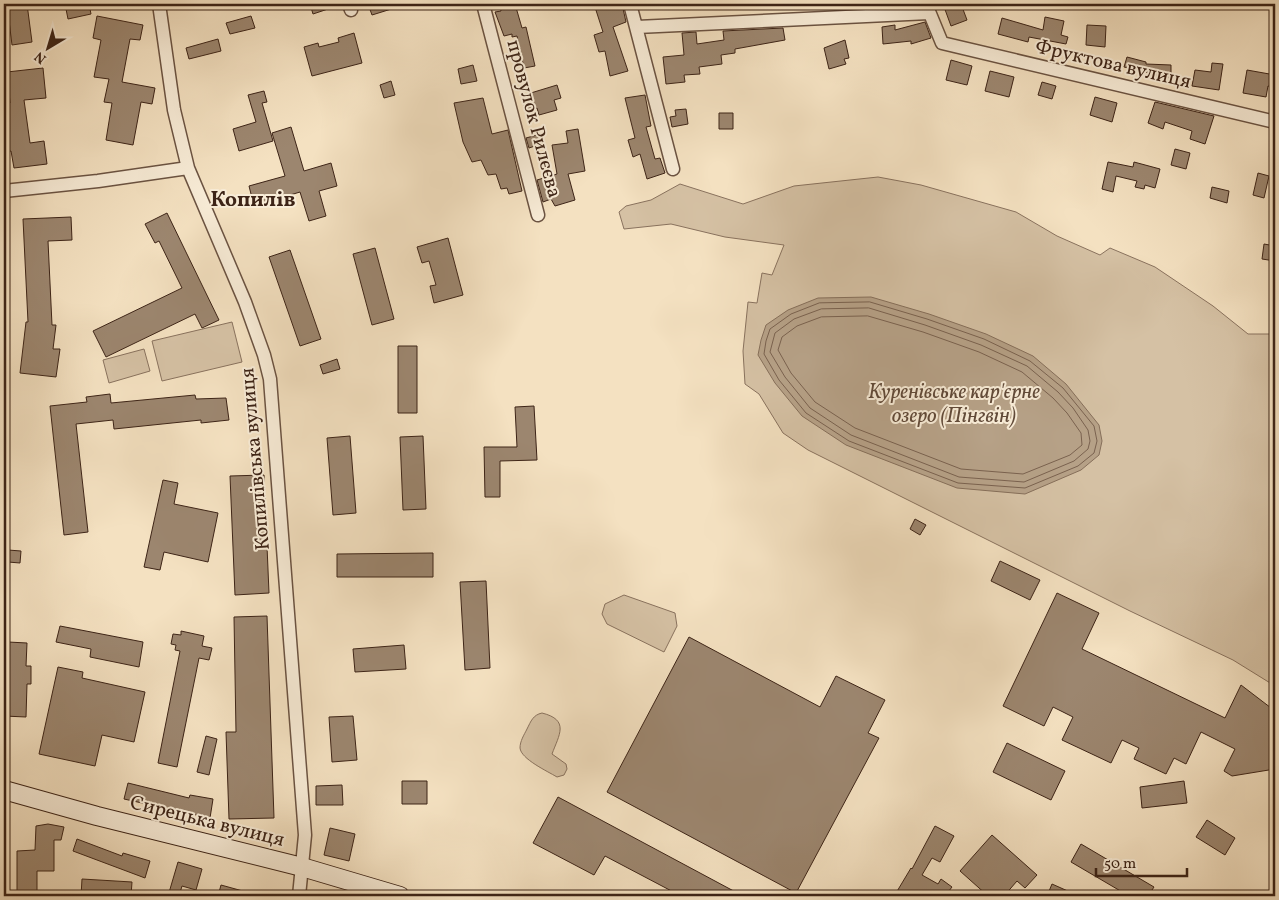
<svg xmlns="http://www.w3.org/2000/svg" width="1279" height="900" viewBox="0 0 1279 900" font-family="Vollkorn,serif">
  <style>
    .green { fill: #d5c1a4; stroke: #89725e }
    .water { fill: #b6a187; stroke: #866f5a }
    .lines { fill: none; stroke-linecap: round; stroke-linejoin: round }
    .shore { stroke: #7a624f; stroke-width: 1 }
    .building { fill: #9c866f; stroke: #3d2417 }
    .street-casing { stroke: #6b5342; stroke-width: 15 }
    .secondary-casing { stroke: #3d2417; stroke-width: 20 }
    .street { stroke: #f8ecd7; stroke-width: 12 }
    .secondary { stroke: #f8ecd7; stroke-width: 18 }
    .labels { text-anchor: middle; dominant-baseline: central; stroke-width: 4; stroke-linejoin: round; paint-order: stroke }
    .street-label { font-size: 20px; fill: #3d2417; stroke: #f8ecd7 }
    .neighbourhood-label { font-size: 21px; font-weight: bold; fill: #3d2417; stroke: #f8ecd7 }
    .water-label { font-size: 21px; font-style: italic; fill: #614a39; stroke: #f8ecd7 }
  </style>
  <rect width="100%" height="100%" fill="#f4e1c1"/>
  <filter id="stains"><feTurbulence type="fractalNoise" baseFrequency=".004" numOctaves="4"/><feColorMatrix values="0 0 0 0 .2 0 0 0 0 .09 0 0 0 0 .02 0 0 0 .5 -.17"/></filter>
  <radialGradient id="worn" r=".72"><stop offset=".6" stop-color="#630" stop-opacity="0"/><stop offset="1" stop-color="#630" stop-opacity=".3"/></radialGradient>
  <path class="green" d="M 878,177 L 921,185 L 1016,212 L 1057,236 L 1100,255 L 1110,248 L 1155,267 L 1213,306 L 1248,334 L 1275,334 L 1275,686 L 1233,660 L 1130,611 L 808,450 L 783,433 L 759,394 L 745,384 L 743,351 L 748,302 L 757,303 L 762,273 L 772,275 L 784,245 L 725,237 L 671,224 L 624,229 L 619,212 L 626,206 L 651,200 L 680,184 L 743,204 L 794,186 Z
    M 232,322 L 242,362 L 162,381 L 152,341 Z
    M 144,349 L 150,371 L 109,383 L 103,360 Z
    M 624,595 L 675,613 L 677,626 L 664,652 L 607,624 L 602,614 L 605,604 Z
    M 542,713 C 570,720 559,735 552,754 L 566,764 L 567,769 L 564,775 L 557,777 C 547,771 521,759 520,748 C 520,741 524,735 527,729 C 531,721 533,715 542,713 Z"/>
  <path class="water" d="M 871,297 L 929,314 L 986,334 L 1033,356 L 1066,384 L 1099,425 L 1102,441 L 1099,455 L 1081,470 L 1025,494 L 957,488 L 846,445 L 802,416 L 775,383 L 758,355 L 761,340 L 766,325 L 788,310 L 818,298 Z"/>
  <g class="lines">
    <path class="shore" d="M 870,302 L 927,319 L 984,339 L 1030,361 L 1063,388 L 1094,426 L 1097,441 L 1094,453 L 1078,466 L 1025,488 L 958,483 L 849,441 L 806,413 L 779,380 L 764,354 L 766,341 L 770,329 L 791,314 L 819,303 Z
      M 869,308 L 925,325 L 981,345 L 1027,366 L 1058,392 L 1073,408 L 1088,430 L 1090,441 L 1088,449 L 1074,461 L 1024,482 L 959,477 L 851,435 L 810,408 L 785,377 L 770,352 L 775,333 L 794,319 L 821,309 Z
      M 868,316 L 923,332 L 979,352 L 1022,372 L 1053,398 L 1067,413 L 1081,433 L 1082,445 L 1070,455 L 1023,474 L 961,469 L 855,428 L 815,402 L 791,373 L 778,350 L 782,337 L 797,326 L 821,317 Z"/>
  </g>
  <path class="building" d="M 7,4 L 27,4 L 32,42 L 12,45 Z
    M 65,4 L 89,4 L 91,14 L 68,19 Z
    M 310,4 L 339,4 L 340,5 L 313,14 Z
    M 368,4 L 401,4 L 401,6 L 372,15 Z
    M 500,4 L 515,4 L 522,28 L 526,27 L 535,66 L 524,68 L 517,36 L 512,37 L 512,34 L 504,36 L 495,12 L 501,11 Z
    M 594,4 L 622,4 L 626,22 L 613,27 L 628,71 L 610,76 L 605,51 L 599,52 L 594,35 L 603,32 Z
    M 943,4 L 961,4 L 967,20 L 951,26 Z
    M 97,16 L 143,25 L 140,40 L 130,39 L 122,82 L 155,88 L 152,104 L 141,102 L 133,145 L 106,140 L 112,103 L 104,102 L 109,79 L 94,77 L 101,40 L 93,38 Z
    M 251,16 L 255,28 L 230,34 L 226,23 Z
    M 1045,17 L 1064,21 L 1061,35 L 1068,37 L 1066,44 L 1029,37 L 1028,42 L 998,34 L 1002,18 L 1043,30 Z
    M 925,22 L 931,38 L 911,44 L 911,41 L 883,44 L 882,27 L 895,25 L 895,30 Z
    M 1087,25 L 1106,26 L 1105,47 L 1086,45 Z
    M 783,28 L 785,40 L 735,49 L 735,53 L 721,55 L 722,64 L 699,67 L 700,74 L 684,75 L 685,82 L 666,84 L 663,57 L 684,55 L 682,33 L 696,32 L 697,44 L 724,40 L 723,31 Z
    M 354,33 L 362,63 L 312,76 L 304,47 L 318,43 L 319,47 L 339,42 L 338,38 Z
    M 218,39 L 221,51 L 189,59 L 186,48 Z
    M 845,40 L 849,58 L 844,59 L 846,64 L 829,69 L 824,48 Z
    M 1127,57 L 1146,62 L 1146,64 L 1171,65 L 1171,78 L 1154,77 L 1154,74 L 1124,67 Z
    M 951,60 L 972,66 L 967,85 L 946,80 Z
    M 1212,63 L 1223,64 L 1219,90 L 1192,86 L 1195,70 L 1211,72 Z
    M 473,65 L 477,81 L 461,84 L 458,69 Z
    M 43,68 L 46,98 L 24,100 L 30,143 L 44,141 L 47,164 L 14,168 L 11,151 L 6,152 L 4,137 L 4,104 L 10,103 L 7,72 Z
    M 1247,70 L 1275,75 L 1273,87 L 1268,86 L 1266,97 L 1243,93 Z
    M 990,71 L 1014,77 L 1009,97 L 985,91 Z
    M 391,81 L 395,95 L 384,98 L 380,85 Z
    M 1042,82 L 1056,86 L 1052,99 L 1038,95 Z
    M 557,85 L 561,98 L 554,100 L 557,110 L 539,115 L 537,108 L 526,112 L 521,96 Z
    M 264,91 L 267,102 L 262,103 L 273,141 L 239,151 L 233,129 L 256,122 L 248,95 Z
    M 645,95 L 651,126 L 646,127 L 655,159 L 660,158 L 665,173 L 647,179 L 640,154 L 633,157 L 628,140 L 635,138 L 625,98 Z
    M 1095,97 L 1117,103 L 1112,122 L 1090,115 Z
    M 483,98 L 492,134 L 508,130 L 522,191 L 509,194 L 507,188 L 501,189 L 496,174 L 488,175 L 481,160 L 472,162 L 463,142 L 454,103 Z
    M 1155,102 L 1214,116 L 1205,144 L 1190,139 L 1192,131 L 1165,122 L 1163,129 L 1148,123 Z
    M 686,109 L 688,124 L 672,127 L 670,117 L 676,116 L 675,110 Z
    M 719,113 L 733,113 L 733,129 L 719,129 Z
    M 291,127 L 304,171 L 331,163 L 337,186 L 319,191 L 326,216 L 309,221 L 300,192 L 254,206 L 249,186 L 285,176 L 272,133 Z
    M 578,129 L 585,171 L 568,174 L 575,200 L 555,206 L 551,199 L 543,202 L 537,180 L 557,174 L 552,145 L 568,143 L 566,131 Z
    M 537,135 L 541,144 L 529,148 L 526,138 Z
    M 1175,149 L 1190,153 L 1186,169 L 1171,165 Z
    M 1108,162 L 1133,167 L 1134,162 L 1160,169 L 1155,188 L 1145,185 L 1144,189 L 1135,187 L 1137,181 L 1116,176 L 1113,192 L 1102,189 Z
    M 1258,173 L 1269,176 L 1264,198 L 1253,195 Z
    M 1212,187 L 1229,191 L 1227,203 L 1210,198 Z
    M 167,213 L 219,320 L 202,328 L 195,314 L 106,357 L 93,331 L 182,288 L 159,241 L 155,243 L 145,224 Z
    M 71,217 L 72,240 L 48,241 L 52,325 L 56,325 L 53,349 L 60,349 L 56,377 L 20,373 L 26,322 L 28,322 L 23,219 Z
    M 448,238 L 463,295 L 434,303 L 430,286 L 436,285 L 429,261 L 422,263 L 417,247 Z
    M 1264,244 L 1275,246 L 1275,261 L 1262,259 Z
    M 375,248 L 394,319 L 372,325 L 353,254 Z
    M 290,250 L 321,339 L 300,346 L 269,257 Z
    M 398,346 L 417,346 L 417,413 L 398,413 Z
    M 337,359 L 340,369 L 323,374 L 320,365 Z
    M 110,394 L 111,403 L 195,395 L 196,399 L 226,398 L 229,420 L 201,423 L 201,420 L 114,429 L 113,420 L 76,424 L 88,532 L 64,535 L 50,406 L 87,402 L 86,397 Z
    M 534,406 L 537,460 L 500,461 L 500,497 L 485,497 L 484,447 L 517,447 L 515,407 Z
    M 350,436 L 356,513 L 333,515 L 327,438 Z
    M 423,436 L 426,509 L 403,510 L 400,437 Z
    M 264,475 L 269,593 L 235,595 L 230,476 Z
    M 163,480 L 178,483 L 174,504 L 218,513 L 208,562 L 164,552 L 160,570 L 144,567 Z
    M 915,519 L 926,525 L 920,535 L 910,529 Z
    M 8,550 L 21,551 L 20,563 L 8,562 Z
    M 433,553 L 433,577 L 337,577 L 337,554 Z
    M 1000,561 L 1040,580 L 1030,600 L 991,581 Z
    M 486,581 L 490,668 L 465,670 L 460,582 Z
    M 1057,593 L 1099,613 L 1082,649 L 1225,718 L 1241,685 L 1275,711 L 1275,769 L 1232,776 L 1224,771 L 1235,749 L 1201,732 L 1186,764 L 1174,758 L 1166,774 L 1134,759 L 1139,748 L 1122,740 L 1111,763 L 1062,740 L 1073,717 L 1053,707 L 1044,726 L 1003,706 Z
    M 267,616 L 274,818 L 229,819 L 226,732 L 236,732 L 234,617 Z
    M 60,626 L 143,642 L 139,667 L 90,657 L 91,649 L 56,642 Z
    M 181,631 L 204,636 L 202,646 L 212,648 L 209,660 L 199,658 L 177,767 L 158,763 L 180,651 L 175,650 L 176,645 L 171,644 L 173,634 L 181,635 Z
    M 689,637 L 820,707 L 836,676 L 885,700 L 868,733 L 879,738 L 796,893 L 607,792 Z
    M 8,642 L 27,643 L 26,666 L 31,666 L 31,684 L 27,684 L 26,717 L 4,716 L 4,661 L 7,661 Z
    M 404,645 L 406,669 L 355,672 L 353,649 Z
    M 58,667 L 83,672 L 82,678 L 145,692 L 134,742 L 102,735 L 95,766 L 39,754 Z
    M 353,716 L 357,760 L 332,762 L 329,717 Z
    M 206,736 L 217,739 L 209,775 L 197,772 Z
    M 1007,743 L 1065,771 L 1051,800 L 993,772 Z
    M 402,781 L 427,781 L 427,804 L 402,804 Z
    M 1184,781 L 1187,803 L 1142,808 L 1140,787 Z
    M 128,783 L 189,798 L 190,795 L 213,799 L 210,818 L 124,799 Z
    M 342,785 L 343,805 L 316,805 L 316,786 Z
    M 558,797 L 743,896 L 681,896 L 605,856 L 594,875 L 533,843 Z
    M 1207,820 L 1235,838 L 1225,855 L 1196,837 Z
    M 48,824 L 64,827 L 61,840 L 54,840 L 54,871 L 37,871 L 37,896 L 17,896 L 17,851 L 35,850 L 36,826 Z
    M 935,826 L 954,836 L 940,862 L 932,858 L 922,875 L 938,884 L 941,879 L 952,887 L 945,896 L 902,896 L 896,893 L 911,868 L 912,869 Z
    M 330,828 L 355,834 L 349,861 L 324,855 Z
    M 992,835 L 1037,875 L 1025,888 L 1017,881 L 1004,896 L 988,896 L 960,871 Z
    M 77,839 L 122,856 L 123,853 L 150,861 L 145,878 L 73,851 Z
    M 1081,844 L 1154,887 L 1148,896 L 1129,896 L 1071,862 Z
    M 178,862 L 202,869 L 196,890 L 182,886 L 179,896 L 168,896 Z
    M 82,879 L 132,882 L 131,896 L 81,896 Z
    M 1052,884 L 1079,896 L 1047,896 Z
    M 221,885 L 250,893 L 250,896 L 218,896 Z"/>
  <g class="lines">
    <g class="street-casing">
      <path id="street" d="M 159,4 L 174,110 L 188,168 L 245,302 L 264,355 L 270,379 L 305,835 L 299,896
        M 349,4 L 351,10
        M 483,4 L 538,215
        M 630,4 L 673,169
        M 926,4 L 942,43 L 1275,122
        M 637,27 L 929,13
        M 4,191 L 98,181 L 188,168"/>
    </g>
    <g class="secondary-casing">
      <path id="secondary" d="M 4,790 L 97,816 L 302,867 L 400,896"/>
    </g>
    <use href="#street" class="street"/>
    <use href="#secondary" class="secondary"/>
  </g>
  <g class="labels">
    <g class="street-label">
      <text transform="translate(1113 65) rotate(13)">Фруктова вулиця</text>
      <text transform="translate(533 119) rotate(75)">провулок Рилєєва</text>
      <text transform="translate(256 459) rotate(-95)">Копилівська вулиця</text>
      <text transform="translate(207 822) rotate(14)">Сирецька вулиця</text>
    </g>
    <g class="neighbourhood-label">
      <text x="253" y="200">Копилів</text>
    </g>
    <g class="water-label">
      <text x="954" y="392">Куренівське кар'єрне<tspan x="954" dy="24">озеро (Пінгвін)</tspan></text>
    </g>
  </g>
  <rect width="1279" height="900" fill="none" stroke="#f4e1c1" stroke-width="20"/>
  <rect x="5" y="5" width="1269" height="890" fill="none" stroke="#3d2417" stroke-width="2.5"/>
  <rect x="10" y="10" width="1259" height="880" fill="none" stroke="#3d2417"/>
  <g transform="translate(48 48) rotate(218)" stroke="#f8ecd7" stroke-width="4" paint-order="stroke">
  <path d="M0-4L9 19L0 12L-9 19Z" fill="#3d2417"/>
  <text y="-8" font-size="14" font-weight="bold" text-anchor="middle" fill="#3d2417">N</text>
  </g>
  <path d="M1096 868v8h91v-8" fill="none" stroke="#3d2417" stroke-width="2.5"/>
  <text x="1104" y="868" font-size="15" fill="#3d2417" stroke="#f8ecd7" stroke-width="4" paint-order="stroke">50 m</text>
  <rect width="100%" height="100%" filter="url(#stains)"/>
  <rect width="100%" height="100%" fill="url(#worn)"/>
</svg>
